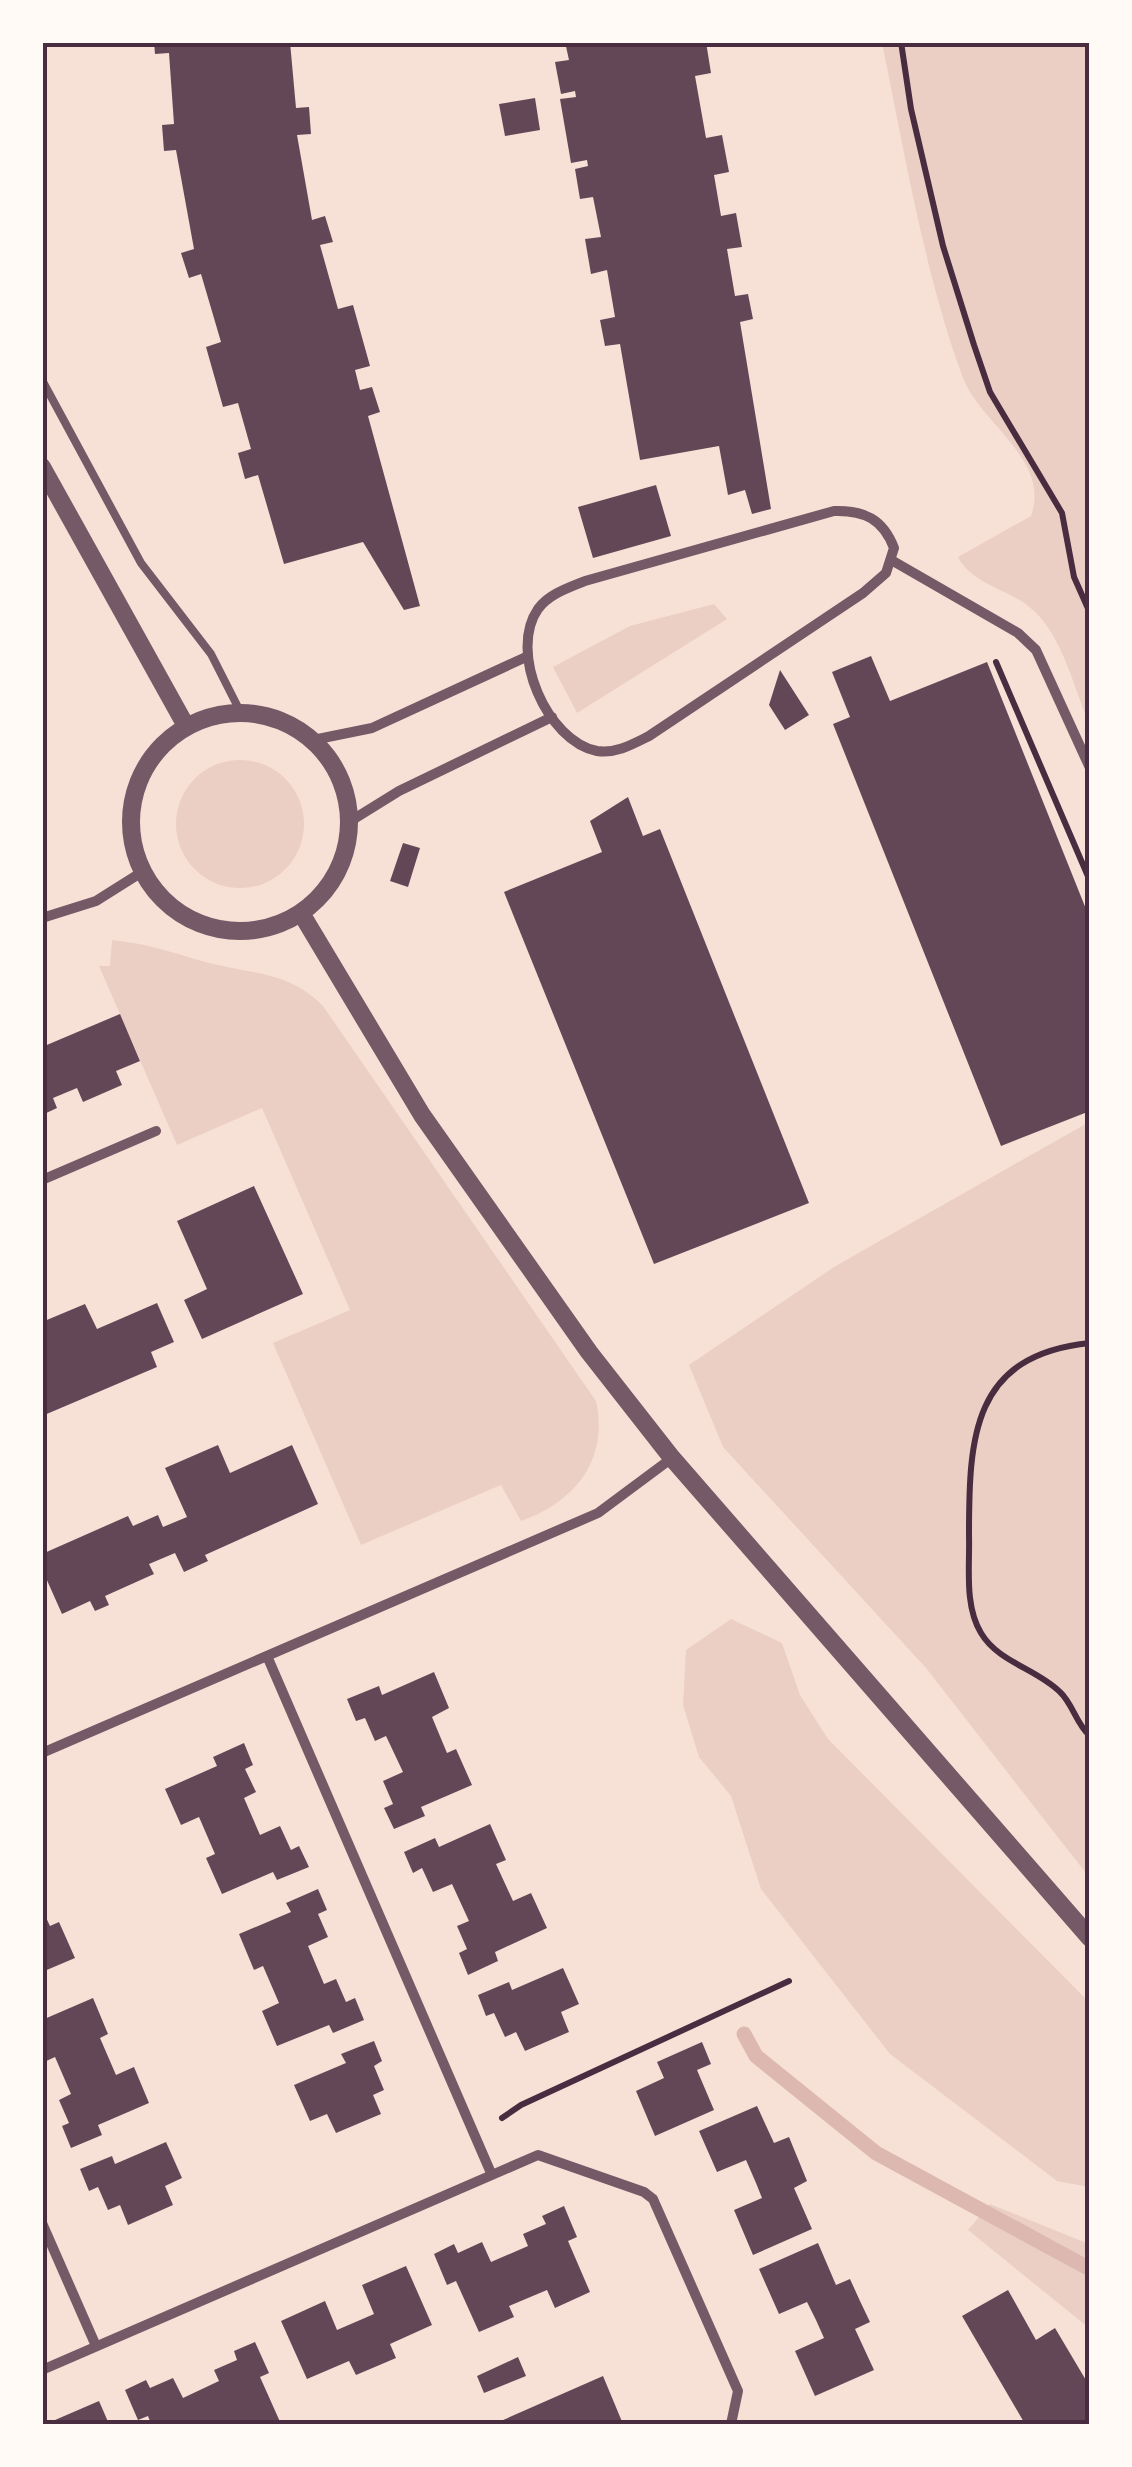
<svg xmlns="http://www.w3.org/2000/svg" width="1132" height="2467" viewBox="0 0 1132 2467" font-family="'Work Sans',sans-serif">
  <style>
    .green { fill: #ebcfc5 }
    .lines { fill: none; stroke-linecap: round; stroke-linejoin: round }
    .stream { stroke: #dcb8b0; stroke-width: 15 }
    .building { fill: #644757 }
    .path { stroke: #4a2c40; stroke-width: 6 }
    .service { stroke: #755966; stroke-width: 8 }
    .minor { stroke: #755966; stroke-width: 10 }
    .tertiary { stroke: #755966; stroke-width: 18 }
    .neatline { fill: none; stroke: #4a2c40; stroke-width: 4 }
  </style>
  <rect width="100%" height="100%" fill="#f7e1d7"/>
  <path class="green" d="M 882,43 L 1089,43 L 1089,724 C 1074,688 1061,630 1028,606 C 1007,589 972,584 958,557 L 1031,516 C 1051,460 981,424 963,378 C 925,276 904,150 882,43 Z
    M 714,604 L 727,619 L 577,713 L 553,667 L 630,626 Z
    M176 824a64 64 0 1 1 128 0a64 64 0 1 1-128 0Z
    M 112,940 C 144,943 171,952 202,961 C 247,974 288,970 323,1006 L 596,1401 C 609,1460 575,1502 521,1521 L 501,1485 L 361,1545 L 273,1343 L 350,1310 L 262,1108 L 177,1145 L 99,966 L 110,966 Z
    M 1089,1122 L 1089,1877 L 926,1668 L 723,1447 L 689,1365 L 834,1267 Z
    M 731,1619 L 782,1643 L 800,1695 L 828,1739 L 1089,2002 L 1089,2187 L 1057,2181 L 890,2054 L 761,1889 L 731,1796 L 699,1757 L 683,1705 L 686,1650 Z
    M 990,2204 L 1089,2244 L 1089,2328 L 968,2230 Z"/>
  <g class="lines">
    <path class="stream" d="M 744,2034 L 756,2056 L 876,2153 L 1090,2269"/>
  </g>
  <path class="building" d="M 154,42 L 290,42 L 296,108 L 309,107 L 311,134 L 297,135 L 312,220 L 325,216 L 333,242 L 320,245 L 338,309 L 353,305 L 370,366 L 355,370 L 360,390 L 372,387 L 380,412 L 368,416 L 420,606 L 404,610 L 363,542 L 284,564 L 258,475 L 245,479 L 238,453 L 251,449 L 238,403 L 223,407 L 206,347 L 221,342 L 201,274 L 189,278 L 181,253 L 194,249 L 176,150 L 164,151 L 162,125 L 174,124 L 169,53 L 155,54 Z
    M 565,42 L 706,42 L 711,73 L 695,76 L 706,138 L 722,135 L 729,172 L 714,175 L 721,216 L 736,213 L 742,247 L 727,249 L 735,296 L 748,294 L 753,319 L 740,322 L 771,509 L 752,514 L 745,490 L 728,495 L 719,446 L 640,460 L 620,344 L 605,346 L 600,320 L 615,317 L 607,270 L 591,274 L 585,239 L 601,237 L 593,197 L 580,199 L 575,169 L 588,166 L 587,160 L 571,163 L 560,99 L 576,97 L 575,91 L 561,94 L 555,62 L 569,60 Z
    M 535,98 L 540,130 L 505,136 L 499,104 Z
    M 656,485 L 671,536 L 593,558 L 578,507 Z
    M 871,656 L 890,701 L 987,662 L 1090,919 L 1090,1111 L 1001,1146 L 833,724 L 850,717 L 832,672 Z
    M 780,670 L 809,715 L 785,730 L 769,705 Z
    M 628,797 L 643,836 L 660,829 L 809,1203 L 654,1264 L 504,892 L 602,852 L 590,821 Z
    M 403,843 L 420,848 L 408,887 L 390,881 Z
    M 120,1014 L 140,1061 L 116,1071 L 122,1085 L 83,1102 L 77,1088 L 53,1098 L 57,1108 L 42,1115 L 42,1047 Z
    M 254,1186 L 303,1294 L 202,1339 L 184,1300 L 207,1289 L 177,1221 Z
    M 157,1303 L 174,1342 L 151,1352 L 157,1367 L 42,1416 L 42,1322 L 85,1304 L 97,1329 Z
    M 218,1445 L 230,1473 L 292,1445 L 318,1504 L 205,1555 L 208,1561 L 184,1572 L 175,1553 L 149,1564 L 154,1574 L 105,1596 L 109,1605 L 95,1611 L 90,1601 L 62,1614 L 42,1569 L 42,1554 L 128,1516 L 133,1526 L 158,1515 L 163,1527 L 187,1517 L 165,1468 Z
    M 434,1672 L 449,1708 L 432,1717 L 447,1753 L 456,1749 L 472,1785 L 421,1807 L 425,1816 L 394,1829 L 384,1808 L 393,1804 L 383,1781 L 403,1772 L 386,1736 L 375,1741 L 365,1718 L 356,1721 L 347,1699 L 379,1686 L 382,1695 Z
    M 244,1743 L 253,1765 L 245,1769 L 256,1792 L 244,1798 L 260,1835 L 280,1826 L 291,1850 L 299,1846 L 309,1867 L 277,1880 L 273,1872 L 222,1894 L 206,1858 L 215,1854 L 199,1817 L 181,1825 L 165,1789 L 217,1766 L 213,1757 Z
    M 490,1824 L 506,1860 L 496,1864 L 513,1901 L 531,1893 L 547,1928 L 495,1952 L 498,1961 L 468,1975 L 459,1953 L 467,1949 L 457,1926 L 469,1921 L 452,1884 L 433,1892 L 422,1868 L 413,1873 L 404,1852 L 435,1838 L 439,1847 Z
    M 318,1889 L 327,1910 L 318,1914 L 328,1937 L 308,1946 L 324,1984 L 336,1979 L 346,2002 L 355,1998 L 364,2020 L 333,2033 L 329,2025 L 277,2046 L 262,2011 L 279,2003 L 263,1966 L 254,1970 L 239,1934 L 291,1912 L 286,1903 Z
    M 42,1909 L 50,1926 L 59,1922 L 75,1958 L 42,1972 Z
    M 563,1968 L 579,2004 L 561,2012 L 569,2032 L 525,2051 L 516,2032 L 505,2037 L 494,2013 L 486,2016 L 478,1995 L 509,1982 L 512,1990 Z
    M 93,1998 L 108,2034 L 100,2038 L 116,2075 L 134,2067 L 149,2103 L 98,2125 L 102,2135 L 71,2148 L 62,2126 L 69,2123 L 59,2100 L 71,2094 L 55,2057 L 42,2063 L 42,2020 Z
    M 374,2041 L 382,2061 L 374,2066 L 384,2090 L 373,2095 L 381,2114 L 336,2133 L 327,2114 L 310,2121 L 294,2085 L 346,2063 L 341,2054 Z
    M 702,2042 L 711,2064 L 697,2070 L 714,2110 L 655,2136 L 636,2091 L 664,2078 L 657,2062 Z
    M 757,2106 L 774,2143 L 789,2137 L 807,2181 L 794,2188 L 812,2229 L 753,2255 L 734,2210 L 762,2198 L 756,2183 L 746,2160 L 717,2172 L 699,2131 Z
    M 166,2142 L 182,2178 L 165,2186 L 173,2205 L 128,2225 L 120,2205 L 108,2210 L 98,2187 L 89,2191 L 80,2169 L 112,2156 L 115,2164 Z
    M 564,2206 L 577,2237 L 568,2241 L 590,2292 L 555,2308 L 547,2290 L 509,2306 L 514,2317 L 479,2332 L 456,2281 L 447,2285 L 434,2254 L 454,2244 L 458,2253 L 482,2242 L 491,2262 L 528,2246 L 523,2234 L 546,2224 L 542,2216 Z
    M 818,2243 L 836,2285 L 850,2279 L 860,2301 L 870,2322 L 855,2329 L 874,2370 L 815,2396 L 795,2351 L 824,2338 L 816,2320 L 807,2302 L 779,2314 L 759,2269 Z
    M 406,2266 L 432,2325 L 390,2344 L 396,2358 L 356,2375 L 349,2361 L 307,2379 L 281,2321 L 325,2301 L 337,2330 L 374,2314 L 362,2285 Z
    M 1008,2290 L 1036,2340 L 1055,2328 L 1090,2387 L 1090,2424 L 1025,2424 L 962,2316 Z
    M 255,2342 L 269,2373 L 260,2377 L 281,2424 L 151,2424 L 148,2416 L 138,2420 L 125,2390 L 146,2380 L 150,2388 L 173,2378 L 183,2398 L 219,2381 L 214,2370 L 237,2360 L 234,2351 Z
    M 518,2357 L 526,2376 L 484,2393 L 477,2376 Z
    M 603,2376 L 623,2424 L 494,2424 Z
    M 99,2401 L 109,2424 L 57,2424 L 55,2420 Z"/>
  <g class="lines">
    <path class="path" d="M 901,42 L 911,109 L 943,246 L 974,345 L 990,392 L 1062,513 L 1074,577 L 1090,613
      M 1089,42 L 1090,44
      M 996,662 L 1090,881
      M 1090,1343 C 972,1355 969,1437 969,1535 C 970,1566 964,1605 981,1633 C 998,1662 1037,1669 1060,1692 C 1073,1704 1076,1724 1090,1736
      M 502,2118 L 521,2105 L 789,1981"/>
    <path class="service" d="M 42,380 L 141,563 L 211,654 L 241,713"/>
    <path class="minor" d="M 834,511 C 864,510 883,519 894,548 L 886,573 L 863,593 L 649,736 C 633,744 616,754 597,751 C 547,741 508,652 538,609 C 549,594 568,588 585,581 Z
      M 893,561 L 1018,633 L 1036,650 L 1090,768
      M 313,740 L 372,728 L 526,657
      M 349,822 L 399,791 L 552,717
      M 42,918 L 96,901 L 142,872
      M 42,1180 L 156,1131
      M 267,1656 L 491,2173
      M 42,1753 L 598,1513 L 672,1458
      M 42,2223 L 96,2346
      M 42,2370 L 538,2155 L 644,2192 L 653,2199 L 738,2391 L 731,2424"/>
    <path class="tertiary" d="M 42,467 L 186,726
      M131 822a109 109 0 1 1 218 0a109 109 0 1 1-218 0Z
      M 301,913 L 422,1115 L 589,1352 L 672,1458 L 1090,1938"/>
  </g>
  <rect width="1132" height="2467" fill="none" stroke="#fffaf5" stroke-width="90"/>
  <rect x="45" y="45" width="1042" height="2377" class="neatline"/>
</svg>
